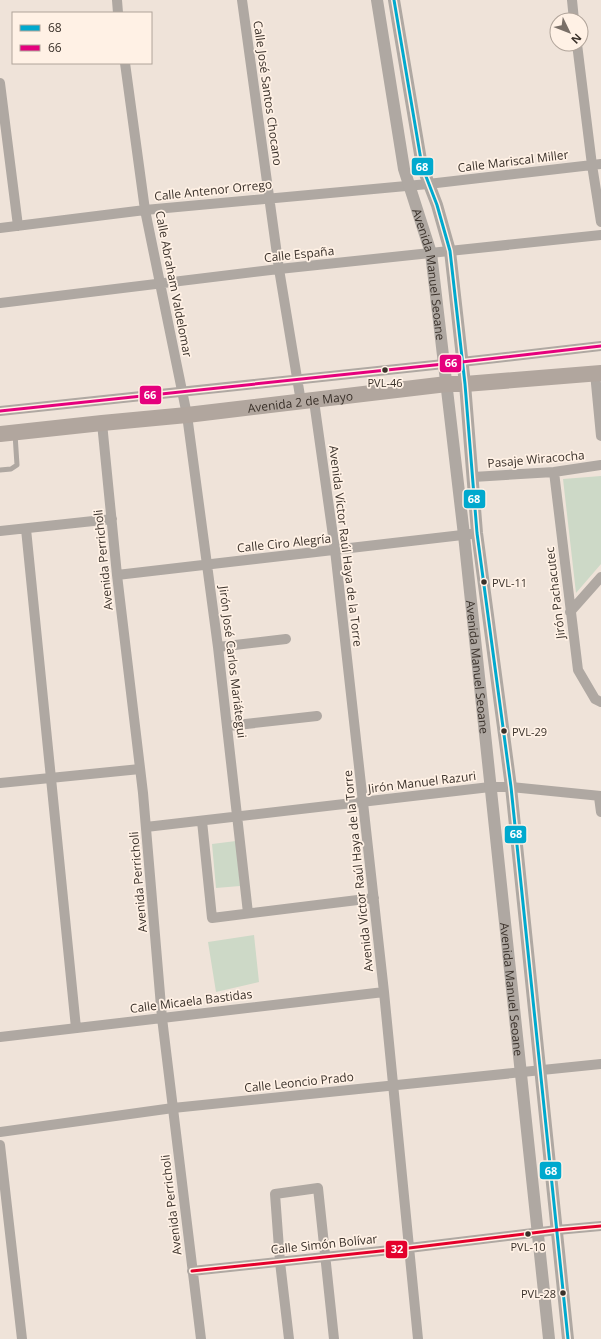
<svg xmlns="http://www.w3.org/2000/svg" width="601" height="1339" viewBox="0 0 601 1339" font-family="'Open Sans',sans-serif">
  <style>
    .green { fill: #cdd9c7 }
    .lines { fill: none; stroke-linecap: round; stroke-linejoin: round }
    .service { stroke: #afa8a2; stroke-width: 5 }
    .minor { stroke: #afa8a2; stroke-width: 10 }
    .tertiary { stroke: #afa8a2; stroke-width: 12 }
    .trunk { stroke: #b1a69e; stroke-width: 16 }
    .bus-1-casing { stroke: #fff1e5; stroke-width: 6 }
    .bus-2-casing { stroke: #fff1e5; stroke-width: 6 }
    .bus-3-casing { stroke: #fff1e5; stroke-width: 6 }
    .bus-1 { stroke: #00a9ce; stroke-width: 3 }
    .bus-2 { stroke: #e5007d; stroke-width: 3 }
    .bus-3 { stroke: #e4002b; stroke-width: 3 }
    .bus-dot { fill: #3a312a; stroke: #fff1e5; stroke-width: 1.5 }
    .labels { text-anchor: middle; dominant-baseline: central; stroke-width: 3.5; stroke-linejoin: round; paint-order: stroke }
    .bus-label { font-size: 11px; fill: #3a312a; stroke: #fff1e5 }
    .street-label { font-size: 12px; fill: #3a312a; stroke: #fff1e5 }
    .line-badge { stroke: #fff1e5; stroke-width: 1.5 }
    .badge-label { font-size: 11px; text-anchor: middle; font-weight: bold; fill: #fff }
  </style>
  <rect width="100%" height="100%" fill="#efe3d9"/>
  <path class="green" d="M 601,476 L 601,564 L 576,593 L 563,479 Z
    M 236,841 L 240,886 L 216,888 L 212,844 Z
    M 254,935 L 259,982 L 216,992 L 208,942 Z"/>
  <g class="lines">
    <path class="service" d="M 0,470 L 11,469 L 17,465 L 15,434"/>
    <path class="minor" d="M 117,0 L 118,13
      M 242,0 L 279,269 L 301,402
      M 572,0 L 574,20
      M 577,44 L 592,165 L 601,222
      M 125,63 L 145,210 L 187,415 L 218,647 L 248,913
      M 0,83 L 18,226
      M 0,228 L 145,210 L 428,184 L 601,164
      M 0,303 L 279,269 L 601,235
      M 595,373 L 601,436
      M 314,401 L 335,550 L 384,992 L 418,1339
      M 0,411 L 444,364 L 601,346
      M 102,423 L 117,575 L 143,793 L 162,1018 L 201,1339
      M 554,472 L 578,670 L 595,699 L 601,702
      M 473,477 L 554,472 L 601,465
      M 26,529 L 76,1028
      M 0,531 L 112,519
      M 117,575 L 471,534
      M 570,612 L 601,577
      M 218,647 L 286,639
      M 228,726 L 317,716
      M 0,783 L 140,769
      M 599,797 L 601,812
      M 202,821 L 212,918 L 374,898
      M 146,827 L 490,787 L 511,787 L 601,796
      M 0,1037 L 384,992
      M 0,1132 L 173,1108 L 601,1064
      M 0,1145 L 22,1339
      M 192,1271 L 409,1248 L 557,1230 L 601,1226
      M 289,1339 L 280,1262 L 275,1194 L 318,1188 L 334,1339"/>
    <g class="tertiary">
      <path id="s1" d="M 377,0 L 404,169 L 431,253 L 464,535 L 549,1339"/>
      <path d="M 394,0 L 422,166 L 437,205 L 450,251 L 465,384 L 477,533 L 511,787 L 568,1339"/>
    </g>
    <path class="trunk" id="s2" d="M 0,434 L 102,423 L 187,415 L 447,384 L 465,384 L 601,373"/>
    <g class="bus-1-casing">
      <path id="bus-1" d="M 394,0 L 422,166 L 437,205 L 450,251 L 465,384 L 477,533 L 511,787 L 568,1339"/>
    </g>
    <g class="bus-2-casing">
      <path id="bus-2" d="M 0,411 L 444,364 L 601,346"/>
    </g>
    <g class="bus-3-casing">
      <path id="bus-3" d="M 192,1271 L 409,1248 L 557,1230 L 601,1226"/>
    </g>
    <use href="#bus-1" class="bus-1"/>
    <use href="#bus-2" class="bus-2"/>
    <use href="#bus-3" class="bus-3"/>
  </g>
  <g class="bus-dot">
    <circle cx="385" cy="370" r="3.5"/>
    <circle cx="484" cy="582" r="3.5"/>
    <circle cx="504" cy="731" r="3.5"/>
    <circle cx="528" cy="1234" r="3.5"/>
    <circle cx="563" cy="1293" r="3.5"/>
  </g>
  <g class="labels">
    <g class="bus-label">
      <text x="385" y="382">PVL-46</text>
      <text x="492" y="582" text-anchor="start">PVL-11</text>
      <text x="512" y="731" text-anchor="start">PVL-29</text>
      <text x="528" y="1246">PVL-10</text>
      <text x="556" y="1293" text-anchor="end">PVL-28</text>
    </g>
    <g class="street-label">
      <text transform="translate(268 93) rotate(82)">Calle José Santos Chocano</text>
      <text transform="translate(513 161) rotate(-7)">Calle Mariscal Miller</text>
      <text transform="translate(213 190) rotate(-6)">Calle Antenor Orrego</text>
      <text transform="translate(299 254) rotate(-6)">Calle España</text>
      <text stroke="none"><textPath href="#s1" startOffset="280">Avenida Manuel Seoane</textPath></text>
      <text transform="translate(174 284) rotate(79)">Calle Abraham Valdelomar</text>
      <text stroke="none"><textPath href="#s2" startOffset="302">Avenida 2 de Mayo</textPath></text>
      <text transform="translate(536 459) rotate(-5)">Pasaje Wiracocha</text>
      <text transform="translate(284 543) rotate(-6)">Calle Ciro Alegría</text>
      <text transform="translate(346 546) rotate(83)">Avenida Víctor Raúl Haya de la Torre</text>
      <text transform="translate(103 560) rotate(-96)">Avenida Perricholi</text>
      <text transform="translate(555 593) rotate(-97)">Jirón Pachacutec</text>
      <text transform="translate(233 662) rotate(83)">Jirón José Carlos Mariátegui</text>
      <text stroke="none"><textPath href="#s1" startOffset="676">Avenida Manuel Seoane</textPath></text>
      <text transform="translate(422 782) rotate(-7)">Jirón Manuel Razuri</text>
      <text transform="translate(358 871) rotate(-96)">Avenida Víctor Raúl Haya de la Torre</text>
      <text transform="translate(138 882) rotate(-95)">Avenida Perricholi</text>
      <text stroke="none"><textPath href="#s1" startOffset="1000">Avenida Manuel Seoane</textPath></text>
      <text transform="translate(191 1001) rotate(-7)">Calle Micaela Bastidas</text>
      <text transform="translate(299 1082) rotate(-6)">Calle Leoncio Prado</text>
      <text transform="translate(171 1205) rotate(-97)">Avenida Perricholi</text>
      <text transform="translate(324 1244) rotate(-6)">Calle Simón Bolívar</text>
    </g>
  </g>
  <g class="line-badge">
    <rect x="411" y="157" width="23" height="19" rx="4" fill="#00a9ce"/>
    <rect x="439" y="354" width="23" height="19" rx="4" fill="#e5007d"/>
    <rect x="139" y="385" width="23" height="20" rx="4" fill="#e5007d"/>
    <rect x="463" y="489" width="23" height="20" rx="4" fill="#00a9ce"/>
    <rect x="504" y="825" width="23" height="19" rx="4" fill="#00a9ce"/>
    <rect x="539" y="1161" width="23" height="19" rx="4" fill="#00a9ce"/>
    <rect x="385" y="1240" width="23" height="19" rx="4" fill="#e4002b"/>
  </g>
  <g class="badge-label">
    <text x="422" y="171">68</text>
    <text x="451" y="367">66</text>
    <text x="150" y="399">66</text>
    <text x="474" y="503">68</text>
    <text x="516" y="838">68</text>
    <text x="551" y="1175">68</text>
    <text x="397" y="1253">32</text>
  </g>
  <rect x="12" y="12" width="140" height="52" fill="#fff1e5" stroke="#b0a49a"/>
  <rect x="20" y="25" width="20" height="6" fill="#00a9ce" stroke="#b0a49a"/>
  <text x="48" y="32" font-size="12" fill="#3a312a">68</text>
  <rect x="20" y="45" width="20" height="6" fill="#e5007d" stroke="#b0a49a"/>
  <text x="48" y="52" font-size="12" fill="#3a312a">66</text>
  <g transform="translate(569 32) rotate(133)"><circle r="19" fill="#fff1e5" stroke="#b0a49a"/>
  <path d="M0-3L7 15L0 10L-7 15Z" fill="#796f67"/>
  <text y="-6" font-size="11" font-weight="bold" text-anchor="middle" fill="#3a312a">N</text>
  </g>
</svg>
